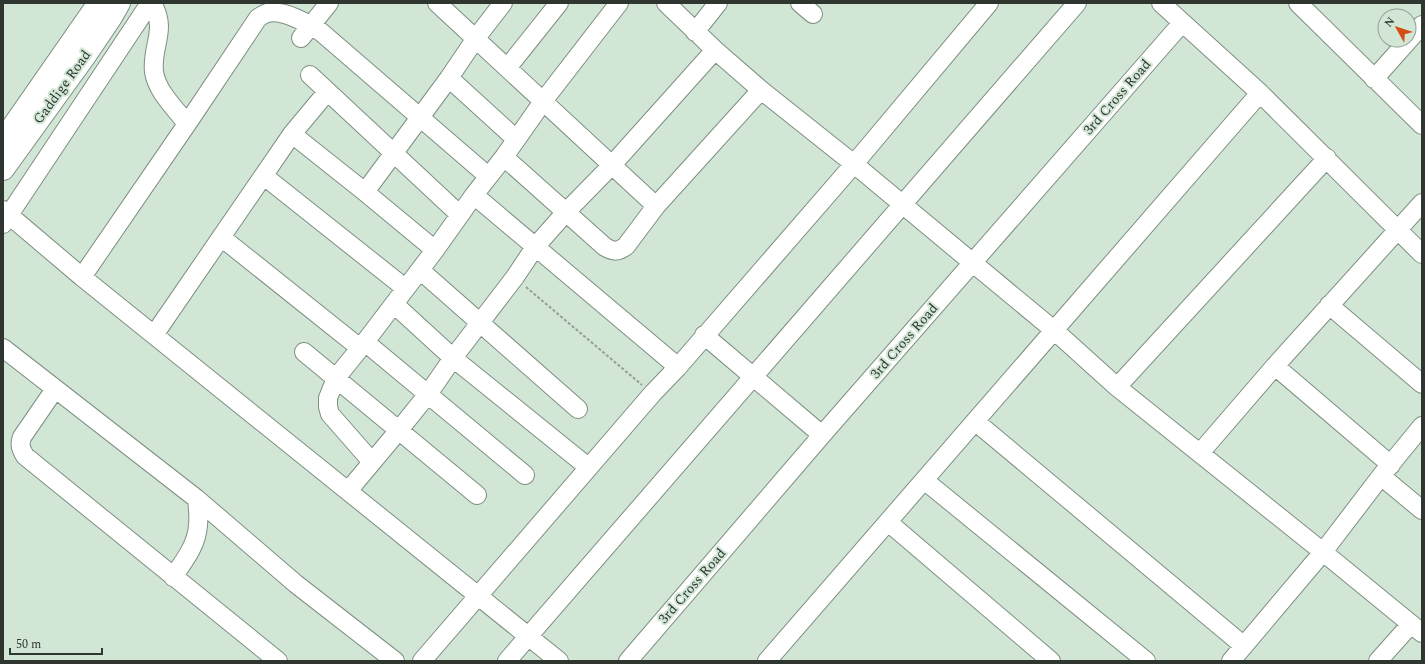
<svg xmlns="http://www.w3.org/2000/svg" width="1425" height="664" viewBox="0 0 1425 664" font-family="Spectral,serif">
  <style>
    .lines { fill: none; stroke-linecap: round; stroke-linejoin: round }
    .minor-casing { stroke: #7d8f80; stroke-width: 20 }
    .major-casing { stroke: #7d8f80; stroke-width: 24 }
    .path { stroke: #91a093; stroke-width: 2; stroke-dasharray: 3 2; stroke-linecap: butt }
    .minor { stroke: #fff; stroke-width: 18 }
    .major { stroke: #fff; stroke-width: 22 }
    .labels { text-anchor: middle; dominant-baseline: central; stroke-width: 4; stroke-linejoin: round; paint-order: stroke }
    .street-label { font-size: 14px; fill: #2e362f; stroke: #d2e6d6 }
  </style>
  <rect width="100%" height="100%" fill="#d2e6d6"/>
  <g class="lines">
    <g class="minor-casing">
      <path id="minor" d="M 152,3 C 168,30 151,46 154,72 C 157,92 176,109 187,124
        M 437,3 L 656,206
        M 666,3 L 715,50 L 761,90 L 854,164 L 973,263 L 1055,331 L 1117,387 L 1323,552 L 1422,633
        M 800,3 L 813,14
        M 1161,3 L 1260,93 L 1422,254
        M 1298,3 L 1422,125
        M 695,32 L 718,3
        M 301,38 L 329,3
        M 508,67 L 559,3
        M 310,75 L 460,215
        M 449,78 L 516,139
        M 1374,79 L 1422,25
        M 292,134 L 365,192 L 435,250
        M 504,157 L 605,247 C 614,252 618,252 626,246 L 656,206 L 761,90
        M 264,176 L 405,288
        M 365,192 L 449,78 L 476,38 L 503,3
        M 474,195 L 678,367
        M 3,210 L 82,277 L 559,661
        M 3,224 L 150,3
        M 221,237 L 360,348
        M 420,270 L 578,409
        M 82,277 L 187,124 L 258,18 C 261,16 264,14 267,13 C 283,9 309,24 321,32 L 488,176
        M 394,304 L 453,358 L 588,467
        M 1329,305 L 1422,384
        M 154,335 L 292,134 L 327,92
        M 704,335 L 822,435
        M 365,342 L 525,475
        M 3,348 L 197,499 L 296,584 L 395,661
        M 304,352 L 477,495
        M 1275,366 L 1391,465
        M 1117,387 L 1327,158
        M 55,389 L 22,437 C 19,445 21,449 25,456 L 278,661
        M 976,422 L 1244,646
        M 1200,453 L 1275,366 L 1422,203
        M 372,462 L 330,414 L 328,407 L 328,398 L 336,378 L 365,342 L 435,250 L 474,195 L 504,157 L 544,100 L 619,3
        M 1381,476 L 1422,510
        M 924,480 L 1146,661
        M 348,491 L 399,430 L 428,394 L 453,358 L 515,277 L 535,247 L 566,212 L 612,165 L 715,50
        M 888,522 L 1051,661
        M 173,577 C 184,561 197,545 198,525 C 199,517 198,508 197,499
        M 422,661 L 653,393 L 678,367 L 854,164 L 989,3
        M 507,661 L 1077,3
        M 628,661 L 822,435 L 1182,23
        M 767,661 L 1260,93
        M 1231,661 L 1323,552 L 1381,476 L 1422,426
        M 1378,661 L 1411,624"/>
    </g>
    <g class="major-casing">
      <path id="major" d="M 3,141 L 99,3
        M 3,169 L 84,57 L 111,17 L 119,3"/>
    </g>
    <path class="path" d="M 526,287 L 642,385"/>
    <use href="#minor" class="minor"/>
    <use href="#major" class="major"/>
  </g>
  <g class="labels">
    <g class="street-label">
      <text transform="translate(62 87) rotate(-54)">Gaddige Road</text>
      <text transform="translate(1117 97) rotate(-49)">3rd Cross Road</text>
      <text transform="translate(904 341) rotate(-49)">3rd Cross Road</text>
      <text transform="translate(692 586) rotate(-49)">3rd Cross Road</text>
    </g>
  </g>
  <rect width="1425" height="664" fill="none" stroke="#2e362f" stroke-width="8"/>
  <g transform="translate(1397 28) rotate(309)"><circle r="19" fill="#d2e6d6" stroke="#90a093"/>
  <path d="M0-3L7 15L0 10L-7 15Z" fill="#d44e13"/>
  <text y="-6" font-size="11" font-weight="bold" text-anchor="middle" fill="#2e362f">N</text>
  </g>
  <path d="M10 648v6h92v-6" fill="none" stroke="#2e362f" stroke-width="2"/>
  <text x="16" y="648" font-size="12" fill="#2e362f" stroke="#d2e6d6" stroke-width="3" paint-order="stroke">50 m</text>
</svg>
